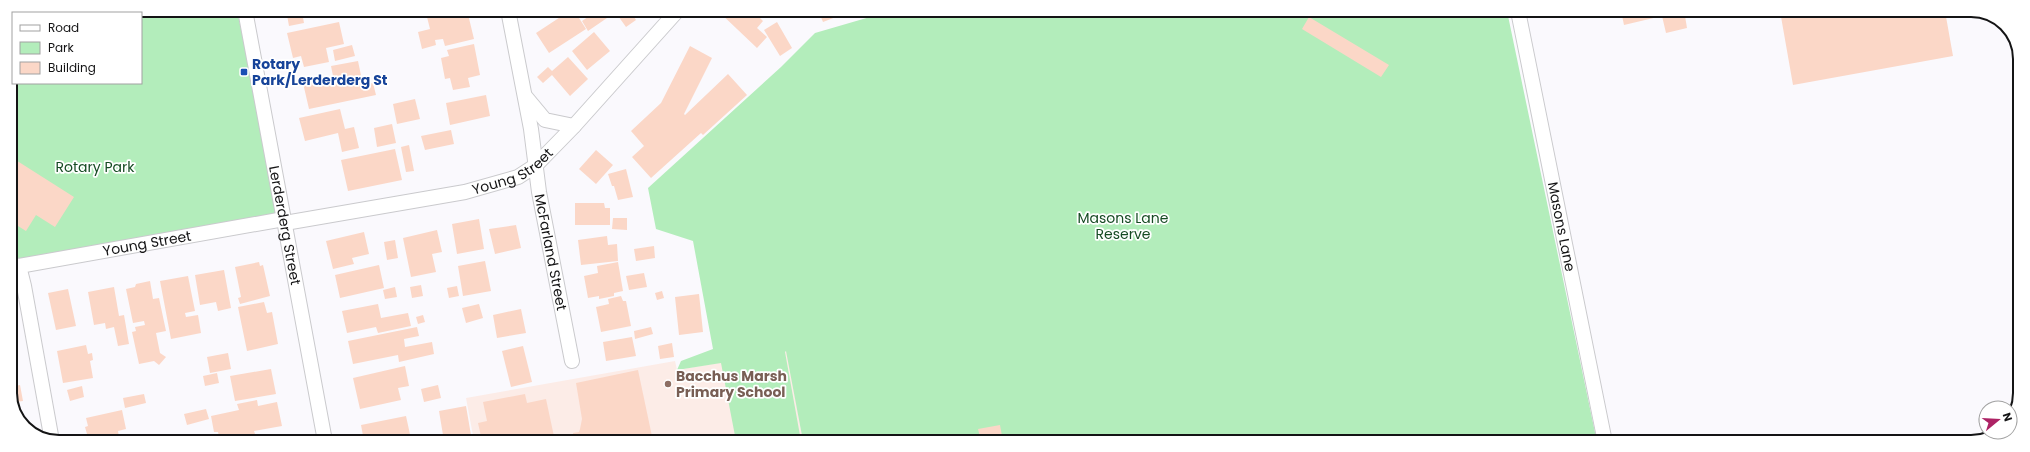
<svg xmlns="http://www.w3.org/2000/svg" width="2030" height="452" viewBox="0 0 2030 452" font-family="Poppins,sans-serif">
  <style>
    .education { fill: #fcece7 }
    .green { fill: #b3edbb }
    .building { fill: #fbd7c7 }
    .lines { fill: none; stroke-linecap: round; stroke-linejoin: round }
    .street-casing { stroke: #cacacd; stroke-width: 16 }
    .street { stroke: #fff; stroke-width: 14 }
    .transit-dot { fill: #1a4fb4; stroke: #fff; stroke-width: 1.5 }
    .education-dot { fill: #8d6e63; stroke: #fff; stroke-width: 1.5 }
    .labels { text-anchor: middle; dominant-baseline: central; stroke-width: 3.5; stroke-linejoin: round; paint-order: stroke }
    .transit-label { font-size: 14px; font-weight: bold; fill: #164399; stroke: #fff; text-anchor: start }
    .park-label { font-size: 14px; fill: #164b23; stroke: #fff }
    .street-label { font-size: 14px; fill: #141415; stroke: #fff }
    .education-label { font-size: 14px; font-weight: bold; fill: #785e54; stroke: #fff; text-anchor: start }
    .rim { fill: none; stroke: #141415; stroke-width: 2 }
  </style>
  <rect width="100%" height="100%" fill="#faf9fd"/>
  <path class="education" d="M 787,351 L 803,441 L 474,441 L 466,398 L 675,361 L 677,370 Z"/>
  <path class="green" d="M 59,10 L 237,10 L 280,216 L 10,270 L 10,59 L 13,51 L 13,83 L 141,83 L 141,13 L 52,13 Z
    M 894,10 L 1507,11 L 1597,442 L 803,441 L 786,351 L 785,352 L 801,441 L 736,441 L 721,363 L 677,370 L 681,361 L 713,349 L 693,241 L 656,229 L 648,188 L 781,67 L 815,33 Z"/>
  <path class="building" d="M 278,10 L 298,10 L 298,11 L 279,15 Z
    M 440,10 L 441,16 L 467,10 L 474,39 L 445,46 L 443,39 L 435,40 L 436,45 L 422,49 L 418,32 L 430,29 L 426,13 Z
    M 571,10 L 574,10 L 586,29 L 549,53 L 536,33 Z
    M 598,10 L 602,10 L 607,18 L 588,31 L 582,21 Z
    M 620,10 L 636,10 L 632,14 L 636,20 L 626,27 L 616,13 Z
    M 717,10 L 752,10 L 763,21 L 757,28 L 767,37 L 757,48 Z
    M 818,10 L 839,10 L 841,15 L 823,22 Z
    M 1621,11 L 1674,11 L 1675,18 L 1685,16 L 1687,28 L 1666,33 L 1662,16 L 1624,25 Z
    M 1780,11 L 1945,11 L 1953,56 L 1793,85 Z
    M 302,12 L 304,23 L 289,26 L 287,15 Z
    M 1309,17 L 1389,65 L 1381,77 L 1302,29 Z
    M 339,22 L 344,44 L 326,48 L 329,62 L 304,67 L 301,56 L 293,58 L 287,33 Z
    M 777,22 L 792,48 L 780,56 L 764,30 Z
    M 594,32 L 610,51 L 587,70 L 572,51 Z
    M 474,44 L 480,75 L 468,78 L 470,87 L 453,90 L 450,78 L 445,79 L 441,58 L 449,56 L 447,50 Z
    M 352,45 L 355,56 L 335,61 L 333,50 Z
    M 690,46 L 712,58 L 684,114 L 685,115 L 728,74 L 747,95 L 703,135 L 701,133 L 651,178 L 632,157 L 644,146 L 631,131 L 661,103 Z
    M 568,57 L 588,79 L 570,96 L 552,75 L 543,83 L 537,77 L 548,67 L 552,71 Z
    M 358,61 L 363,85 L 373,83 L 376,95 L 309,109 L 303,83 L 333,76 L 331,66 Z
    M 486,95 L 490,116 L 450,125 L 446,103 Z
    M 415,99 L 420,119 L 397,124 L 393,104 Z
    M 340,109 L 345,129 L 354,127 L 359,148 L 342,152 L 338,133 L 305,141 L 299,118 Z
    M 392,124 L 396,143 L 377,147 L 374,128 Z
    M 451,130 L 454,144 L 425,150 L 421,136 Z
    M 409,145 L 414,171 L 406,172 L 401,147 Z
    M 395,149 L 402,180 L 348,191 L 341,160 Z
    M 596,150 L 613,165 L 596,184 L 579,169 Z
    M 11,157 L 74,197 L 55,227 L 36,215 L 26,231 L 10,221 Z
    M 626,169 L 633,197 L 618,200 L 614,186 L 612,186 L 608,174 Z
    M 575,203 L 604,203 L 605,208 L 610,208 L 610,225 L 575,225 Z
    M 613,218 L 627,218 L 627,230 L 612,229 Z
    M 479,219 L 484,249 L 457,254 L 452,224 Z
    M 516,225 L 521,248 L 495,254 L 489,229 Z
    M 437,230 L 442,252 L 432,254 L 436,272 L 411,277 L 403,238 Z
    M 364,232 L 369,254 L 352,258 L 354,264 L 333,269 L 326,241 Z
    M 607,236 L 608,245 L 617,244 L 618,261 L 581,265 L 578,240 Z
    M 395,240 L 398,258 L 387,260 L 384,242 Z
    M 654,246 L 655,258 L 636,261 L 634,249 Z
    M 485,261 L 491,291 L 463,296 L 458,266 Z
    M 259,262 L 260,266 L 263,265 L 270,296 L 240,304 L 238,298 L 241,297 L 235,267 Z
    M 618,262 L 623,291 L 614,293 L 614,296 L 599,299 L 599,296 L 588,298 L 584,276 L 598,273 L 597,266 Z
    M 379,265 L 384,288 L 340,298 L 335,275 Z
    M 224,270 L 231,308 L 218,311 L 216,302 L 200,305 L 195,275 Z
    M 644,273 L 647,287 L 629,290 L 626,276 Z
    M 188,276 L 195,311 L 185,313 L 186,317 L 198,315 L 201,333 L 171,339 L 160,281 Z
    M 150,281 L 153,299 L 159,298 L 166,331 L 156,333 L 160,353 L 166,357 L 159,365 L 154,361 L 139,364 L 132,332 L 136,331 L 135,327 L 145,325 L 144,321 L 133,323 L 126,289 L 135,287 L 136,284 Z
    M 421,285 L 423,296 L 412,298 L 410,287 Z
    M 457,286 L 459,296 L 449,298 L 447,288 Z
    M 114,287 L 119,316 L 124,315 L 129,344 L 118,346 L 114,327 L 106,329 L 105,323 L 94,325 L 88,292 Z
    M 395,287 L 397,297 L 385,299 L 383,290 Z
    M 68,289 L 76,326 L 56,330 L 48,293 Z
    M 662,291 L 664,298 L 657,300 L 655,293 Z
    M 699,294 L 703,332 L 679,335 L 675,297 Z
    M 621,296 L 623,301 L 626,301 L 631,326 L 601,332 L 596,307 L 609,304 L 608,299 Z
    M 264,302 L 267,313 L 272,312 L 278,344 L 247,351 L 238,307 Z
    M 378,304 L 381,318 L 408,313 L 411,326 L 378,333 L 376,327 L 347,333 L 342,311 Z
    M 479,304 L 483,318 L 466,323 L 462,308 Z
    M 521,309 L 526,333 L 497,338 L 493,315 Z
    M 423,315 L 425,322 L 418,324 L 416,317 Z
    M 417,327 L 419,336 L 404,339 L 405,347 L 432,342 L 434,354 L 399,362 L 398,355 L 353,364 L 348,341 Z
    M 651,327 L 653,334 L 635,339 L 634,331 Z
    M 632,337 L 636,356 L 606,361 L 603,342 Z
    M 672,343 L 674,357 L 660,359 L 658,346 Z
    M 86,345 L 88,354 L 92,353 L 93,360 L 90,361 L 93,378 L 63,383 L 57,351 Z
    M 523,346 L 532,382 L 511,387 L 502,351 Z
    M 228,353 L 231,369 L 210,373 L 207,357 Z
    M 14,356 L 17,370 L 11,371 L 13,379 L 10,380 L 10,357 Z
    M 405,366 L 409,386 L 398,388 L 401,400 L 360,409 L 353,378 Z
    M 271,369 L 276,394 L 235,401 L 230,376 Z
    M 638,370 L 653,441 L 575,441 L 573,433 L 579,432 L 580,429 L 582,419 L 576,383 Z
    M 217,373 L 219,383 L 205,386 L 203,376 Z
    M 14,382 L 15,386 L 20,385 L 23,401 L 16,402 L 17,408 L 15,409 L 10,399 L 10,383 Z
    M 438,385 L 441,398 L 424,402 L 421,389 Z
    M 82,386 L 84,397 L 70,401 L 67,390 Z
    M 144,394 L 146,403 L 125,408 L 123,398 Z
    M 525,394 L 527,403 L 546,399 L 555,441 L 482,441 L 478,423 L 487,421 L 483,402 Z
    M 257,400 L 258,406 L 277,402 L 282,426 L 254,431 L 255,434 L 220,440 L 218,432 L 214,432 L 211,416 L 239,410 L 237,404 Z
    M 466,406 L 472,441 L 444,441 L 439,411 Z
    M 206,409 L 209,419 L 187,425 L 184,414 Z
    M 122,410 L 126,429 L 118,431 L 119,437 L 99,441 L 89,441 L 85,427 L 88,426 L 86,418 Z
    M 406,416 L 411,439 L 401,441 L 364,441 L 361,425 Z
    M 1000,425 L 1002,436 L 981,441 L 978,429 Z
    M 246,438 L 247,441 L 232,441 L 232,440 Z"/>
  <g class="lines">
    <g class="street-casing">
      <g id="street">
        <path id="s1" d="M 245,10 L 325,441"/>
        <path id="s2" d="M 508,10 L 531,129 L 539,192 L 572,361"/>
        <path id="s3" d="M 1518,11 L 1605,442"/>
        <path d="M 525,96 L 545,120 L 574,126"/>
        <path id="s4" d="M 285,223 L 465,192 L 518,177 L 535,166 L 574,126 L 678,10"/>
        <path id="s5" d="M 10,265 L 19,266 L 284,219"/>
        <path d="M 19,266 L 24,286 L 52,441"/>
      </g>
    </g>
    <use href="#street" class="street"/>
  </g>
  <rect class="transit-dot" x="240" y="68" width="8" height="8" rx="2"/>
  <circle class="education-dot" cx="668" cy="384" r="4"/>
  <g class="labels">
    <g class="transit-label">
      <text x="252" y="64">Rotary<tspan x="252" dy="16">Park/Lerderderg St</tspan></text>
    </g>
    <g class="park-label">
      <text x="95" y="167">Rotary Park</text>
      <text x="1123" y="218">Masons Lane<tspan x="1123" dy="16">Reserve</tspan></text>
    </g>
    <g class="street-label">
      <text stroke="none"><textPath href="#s4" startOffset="235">Young Street</textPath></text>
      <text stroke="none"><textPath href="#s1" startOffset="219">Lerderderg Street</textPath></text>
      <text stroke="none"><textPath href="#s3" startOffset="220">Masons Lane</textPath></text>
      <text stroke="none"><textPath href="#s5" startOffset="139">Young Street</textPath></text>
      <text stroke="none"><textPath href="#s2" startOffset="246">McFarland Street</textPath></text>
    </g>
    <g class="education-label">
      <text x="676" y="376">Bacchus Marsh<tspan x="676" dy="16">Primary School</tspan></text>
    </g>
  </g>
  <path d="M0 0H2030V452H0ZM59 17H1971A42 42 0 0 1 2013 59V393A42 42 0 0 1 1971 435H59A42 42 0 0 1 17 393V59A42 42 0 0 1 59 17Z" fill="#fff" fill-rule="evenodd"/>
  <path class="rim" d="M59 17H1971A42 42 0 0 1 2013 59V393A42 42 0 0 1 1971 435H59A42 42 0 0 1 17 393V59A42 42 0 0 1 59 17Z"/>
  <rect x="12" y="12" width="130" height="72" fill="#ffffff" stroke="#a1a1a1"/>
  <rect x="20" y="25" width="20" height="6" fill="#ffffff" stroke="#a1a1a1"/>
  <text x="48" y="32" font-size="12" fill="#141415">Road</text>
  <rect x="20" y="42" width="20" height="12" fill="#b3edbb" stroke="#a1a1a1"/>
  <text x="48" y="52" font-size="12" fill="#141415">Park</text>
  <rect x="20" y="62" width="20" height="12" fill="#fbd7c7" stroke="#a1a1a1"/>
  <text x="48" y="72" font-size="12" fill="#141415">Building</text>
  <g transform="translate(1998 420) rotate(72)"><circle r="19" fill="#ffffff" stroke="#a1a1a1"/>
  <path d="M0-3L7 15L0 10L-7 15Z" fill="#ad2365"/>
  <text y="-6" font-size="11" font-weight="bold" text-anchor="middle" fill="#141415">N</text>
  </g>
</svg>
